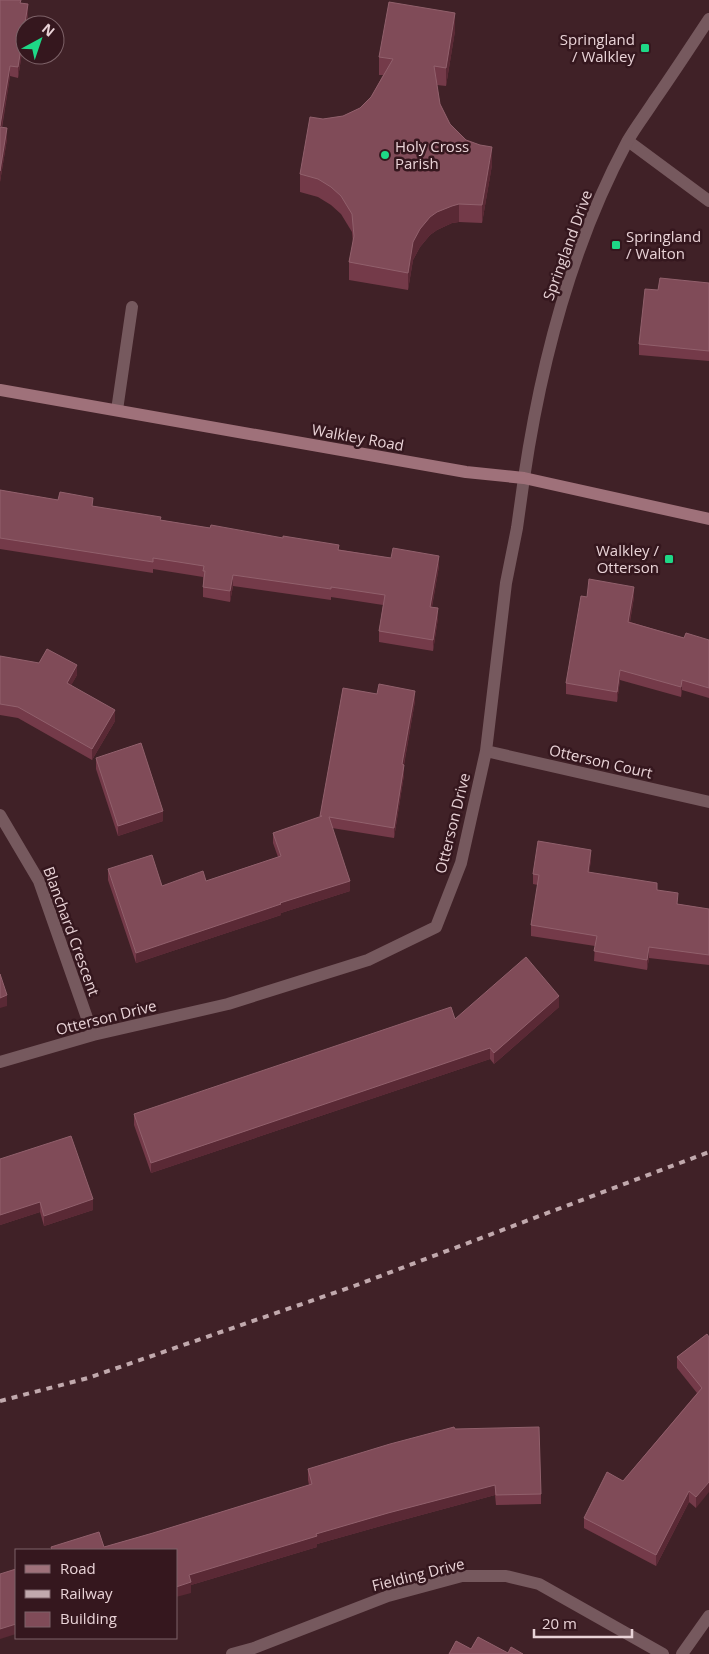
<svg xmlns="http://www.w3.org/2000/svg" width="709" height="1654" viewBox="0 0 709 1654" font-family="'Open Sans',sans-serif">
  <style>
    .lines { fill: none; stroke-linecap: round; stroke-linejoin: round }
    .service { stroke: #76595e; stroke-width: 12 }
    .minor { stroke: #76595e; stroke-width: 12 }
    .tertiary { stroke: #76595e; stroke-width: 12 }
    .secondary { stroke: #9f717a; stroke-width: 12 }
    .rail { stroke: #c1a9ad; stroke-width: 4; stroke-dasharray: 6 6; stroke-linecap: butt }
    .wall { fill: #743a49 }
    .shaded-wall { fill: #5a2935 }
    .building { fill: #804b58; stroke: #91606c }
    .poi-dot { fill: #1ed887; stroke: #35171e; stroke-width: 2 }
    .labels { text-anchor: middle; dominant-baseline: central; stroke-width: 5; stroke-linejoin: round; paint-order: stroke }
    .poi-label { font-size: 15px; fill: #e9d3d7; stroke: #35171e; text-anchor: end }
    .street-label { font-size: 15px; fill: #e9d3d7; stroke: #35171e }
  </style>
  <rect width="100%" height="100%" fill="#402127"/>
  <g class="lines">
    <path class="service" d="M 117,410 L 132,307"/>
    <path class="minor" d="M 628,141 L 709,201
      M 486,751 L 709,802
      M 0,815 L 39,881 L 93,1035
      M 0,1062 L 93,1035 L 228,1004 L 368,960 L 436,927 L 461,863 L 486,751 L 506,583 L 517,528 L 524,478
      M 232,1654 L 254,1648 L 388,1596 L 462,1576 L 506,1576 L 539,1584 L 663,1654
      M 682,1654 L 709,1616"/>
    <path class="tertiary" d="M 524,478 C 541,363 571,246 627,142 C 635,128 645,115 654,101 C 673,74 691,46 709,19"/>
    <path class="secondary" d="M 0,390 L 466,472 L 524,478 L 709,519"/>
    <path class="rail" d="M 0,1401 L 88,1378 L 354,1286 L 709,1152"/>
  </g>
  <path class="wall" d="M 0,0 L 22,3 L 28,15 L 18,78 L 10,76 L 2,128 L 7,139 L 0,182 Z
    M 455,31 L 446,86 L 437,85 L 440,104 L 450,124 L 492,165 L 482,223 L 459,222 L 452,223 L 437,230 L 430,235 L 420,247 L 413,260 L 408,290 L 349,280 L 349,262 L 353,243 L 352,232 L 341,214 L 331,205 L 318,197 L 300,192 L 300,174 L 323,119 L 343,116 L 360,108 L 371,97 L 383,75 L 379,75 L 379,57 Z
    M 709,283 L 709,361 L 639,355 L 639,344 L 658,290 Z
    M 0,490 L 93,506 L 161,520 L 439,566 L 432,607 L 438,618 L 433,651 L 379,642 L 379,631 L 383,605 L 331,597 L 331,600 L 233,586 L 230,602 L 203,597 L 203,577 L 153,569 L 153,573 L 0,549 Z
    M 587,597 L 634,597 L 630,622 L 684,638 L 709,640 L 709,698 L 682,690 L 681,697 L 620,680 L 617,702 L 566,694 L 566,683 Z
    M 0,656 L 77,675 L 71,685 L 115,721 L 92,760 L 18,718 L 0,715 Z
    M 343,688 L 415,701 L 404,765 L 404,775 L 394,838 L 332,828 L 350,891 L 281,913 L 281,915 L 136,963 L 108,880 L 108,869 L 162,886 L 206,881 L 278,857 L 273,843 L 273,833 L 320,817 Z
    M 96,758 L 163,821 L 118,836 L 96,769 Z
    M 591,860 L 589,872 L 657,890 L 678,904 L 709,909 L 709,965 L 649,958 L 647,970 L 594,961 L 595,946 L 531,936 L 531,925 L 538,885 L 533,884 L 533,874 Z
    M 559,1007 L 494,1064 L 490,1059 L 151,1173 L 134,1125 L 134,1114 L 455,1019 Z
    M 0,1159 L 93,1210 L 44,1226 L 40,1212 L 0,1225 Z
    M 707,1334 L 696,1508 L 689,1502 L 656,1566 L 584,1528 L 584,1518 L 623,1481 L 697,1393 L 677,1368 L 677,1357 Z
    M 455,1429 L 541,1494 L 541,1504 L 496,1505 L 495,1495 L 388,1524 L 317,1544 L 317,1547 L 191,1585 L 191,1593 L 176,1550 L 51,1550 L 51,1547 L 104,1547 L 153,1533 L 309,1485 L 308,1480 L 308,1469 Z"/>
  <path class="shaded-wall" d="M 28,4 L 28,15 L 26,25 L 25,25 L 25,34 L 18,78 L 18,67 Z
    M 455,13 L 455,31 L 446,86 L 446,68 Z
    M 10,66 L 10,76 L 0,137 L 0,126 Z
    M 7,128 L 7,139 L 0,182 L 0,171 Z
    M 492,147 L 492,165 L 482,223 L 482,205 Z
    M 459,204 L 459,222 L 452,223 L 437,230 L 430,235 L 420,247 L 413,260 L 408,290 L 408,273 L 413,242 L 420,229 L 430,217 L 437,212 L 452,206 Z
    M 439,556 L 439,566 L 430,617 L 430,607 Z
    M 233,575 L 233,586 L 230,602 L 230,591 Z
    M 634,587 L 634,597 L 628,632 L 628,622 Z
    M 438,608 L 438,618 L 433,651 L 433,640 Z
    M 77,665 L 77,675 L 67,693 L 67,683 Z
    M 620,670 L 620,680 L 617,702 L 617,692 Z
    M 682,680 L 682,690 L 681,697 L 681,687 Z
    M 415,691 L 415,701 L 402,775 L 402,764 Z
    M 115,710 L 115,721 L 92,760 L 92,749 Z
    M 404,765 L 404,775 L 394,838 L 394,828 Z
    M 163,811 L 163,821 L 118,836 L 118,826 Z
    M 591,850 L 591,860 L 588,882 L 588,872 Z
    M 350,881 L 350,891 L 281,913 L 281,915 L 136,963 L 136,953 L 280,903 Z
    M 649,947 L 649,958 L 647,970 L 647,960 Z
    M 7,995 L 7,1006 L 0,1008 L 0,998 Z
    M 559,996 L 559,1007 L 494,1064 L 494,1053 Z
    M 490,1048 L 490,1059 L 151,1173 L 151,1163 Z
    M 93,1199 L 93,1210 L 44,1226 L 44,1216 Z
    M 40,1202 L 40,1212 L 0,1225 L 0,1215 Z
    M 709,1482 L 709,1492 L 696,1508 L 696,1497 Z
    M 495,1485 L 495,1495 L 388,1524 L 317,1544 L 317,1547 L 191,1585 L 191,1593 L 176,1597 L 176,1587 L 189,1575 L 316,1534 L 388,1513 Z
    M 689,1491 L 689,1502 L 656,1566 L 656,1555 Z
    M 16,1624 L 16,1634 L 0,1639 L 0,1629 Z"/>
  <path class="building" d="M 0,0 L 21,0 L 20,3 L 28,4 L 18,67 L 10,66 L 0,126 Z
    M 389,2 L 455,13 L 446,68 L 434,66 L 440,104 L 450,124 L 466,140 L 480,145 L 492,147 L 482,205 L 459,204 L 452,206 L 437,212 L 430,217 L 420,229 L 413,242 L 408,273 L 349,262 L 354,236 L 352,214 L 341,196 L 331,187 L 318,179 L 300,174 L 310,117 L 323,119 L 343,116 L 360,108 L 371,97 L 393,59 L 379,57 Z
    M 0,127 L 7,128 L 0,171 Z
    M 660,278 L 709,283 L 709,351 L 639,344 L 645,289 L 658,290 Z
    M 0,490 L 58,500 L 60,492 L 93,498 L 92,506 L 161,517 L 160,520 L 210,528 L 211,525 L 283,538 L 283,536 L 339,545 L 338,550 L 391,558 L 393,548 L 439,556 L 430,607 L 438,608 L 433,640 L 379,631 L 385,595 L 331,587 L 331,589 L 233,575 L 230,591 L 203,587 L 205,571 L 203,571 L 204,566 L 153,558 L 153,562 L 0,538 Z
    M 589,579 L 634,587 L 628,622 L 684,638 L 686,633 L 709,640 L 709,688 L 682,680 L 681,687 L 620,670 L 617,692 L 566,683 L 581,596 L 587,597 Z
    M 47,649 L 77,665 L 67,683 L 115,710 L 92,749 L 18,707 L 0,704 L 0,656 L 39,663 Z
    M 379,684 L 415,691 L 402,764 L 404,765 L 394,828 L 329,817 L 350,881 L 280,903 L 281,904 L 136,953 L 108,869 L 152,855 L 162,886 L 203,871 L 206,881 L 281,856 L 273,833 L 322,816 L 320,816 L 343,688 L 377,694 Z
    M 141,743 L 163,811 L 118,826 L 96,758 Z
    M 538,841 L 591,850 L 588,872 L 657,883 L 657,890 L 678,893 L 677,904 L 709,909 L 709,955 L 649,947 L 647,960 L 594,951 L 597,936 L 531,925 L 539,875 L 533,874 Z
    M 526,957 L 559,996 L 494,1053 L 490,1048 L 151,1163 L 134,1114 L 451,1007 L 455,1019 Z
    M 0,974 L 7,995 L 0,998 Z
    M 71,1136 L 93,1199 L 44,1216 L 40,1202 L 0,1215 L 0,1159 Z
    M 707,1334 L 709,1337 L 709,1482 L 696,1497 L 689,1491 L 656,1555 L 584,1518 L 607,1472 L 623,1481 L 702,1388 L 677,1357 Z
    M 454,1427 L 455,1429 L 539,1427 L 541,1494 L 496,1495 L 495,1485 L 388,1513 L 316,1534 L 317,1536 L 189,1575 L 191,1582 L 176,1587 L 176,1550 L 52,1550 L 51,1547 L 99,1532 L 104,1547 L 153,1533 L 312,1484 L 308,1469 L 390,1444 Z
    M 16,1569 L 16,1624 L 0,1629 L 0,1574 Z
    M 478,1637 L 508,1653 L 511,1647 L 523,1654 L 449,1654 L 456,1641 L 471,1649 Z"/>
  <g class="poi-dot">
    <rect x="640" y="43" width="10" height="10" rx="2.5"/>
    <circle cx="385" cy="155" r="5"/>
    <rect x="611" y="240" width="10" height="10" rx="2.5"/>
    <rect x="664" y="554" width="10" height="10" rx="2.5"/>
  </g>
  <g class="labels">
    <g class="poi-label">
      <text x="635" y="39">Springland<tspan x="635" dy="17">/ Walkley</tspan></text>
      <text x="395" y="146" text-anchor="start">Holy Cross<tspan x="395" dy="17">Parish</tspan></text>
      <text x="626" y="236" text-anchor="start">Springland<tspan x="626" dy="17">/ Walton</tspan></text>
      <text x="659" y="550">Walkley /<tspan x="659" dy="17">Otterson</tspan></text>
    </g>
    <g class="street-label">
      <text transform="translate(567 245) rotate(-70)">Springland Drive</text>
      <text transform="translate(358 437) rotate(10)">Walkley Road</text>
      <text transform="translate(601 761) rotate(13)">Otterson Court</text>
      <text transform="translate(452 823) rotate(-76)">Otterson Drive</text>
      <text transform="translate(72 931) rotate(70)">Blanchard Crescent</text>
      <text transform="translate(106 1017) rotate(-14)">Otterson Drive</text>
      <text transform="translate(418 1574) rotate(-14)">Fielding Drive</text>
    </g>
  </g>
  <rect x="15" y="1549" width="162" height="90" fill="#35171e" stroke="#7d6268"/>
  <rect x="25" y="1565" width="25" height="8" fill="#9f717a" stroke="#7d6268"/>
  <text x="60" y="1574" font-size="15" fill="#e9d3d7">Road</text>
  <rect x="25" y="1590" width="25" height="8" fill="#c1a9ad" stroke="#7d6268"/>
  <text x="60" y="1599" font-size="15" fill="#e9d3d7">Railway</text>
  <rect x="25" y="1612" width="25" height="15" fill="#804b58" stroke="#7d6268"/>
  <text x="60" y="1624" font-size="15" fill="#e9d3d7">Building</text>
  <g transform="translate(40 40) rotate(40)"><circle r="24" fill="#35171e" stroke="#7d6268"/>
  <path d="M0-4L9 19L0 12L-9 19Z" fill="#1ed887"/>
  <text y="-8" font-size="14" font-weight="bold" text-anchor="middle" fill="#e9d3d7">N</text>
  </g>
  <path d="M534 1629v8h98v-8" fill="none" stroke="#e9d3d7" stroke-width="2.5"/>
  <text x="542" y="1629" font-size="15" fill="#e9d3d7" stroke="#35171e" stroke-width="4" paint-order="stroke">20 m</text>
</svg>
